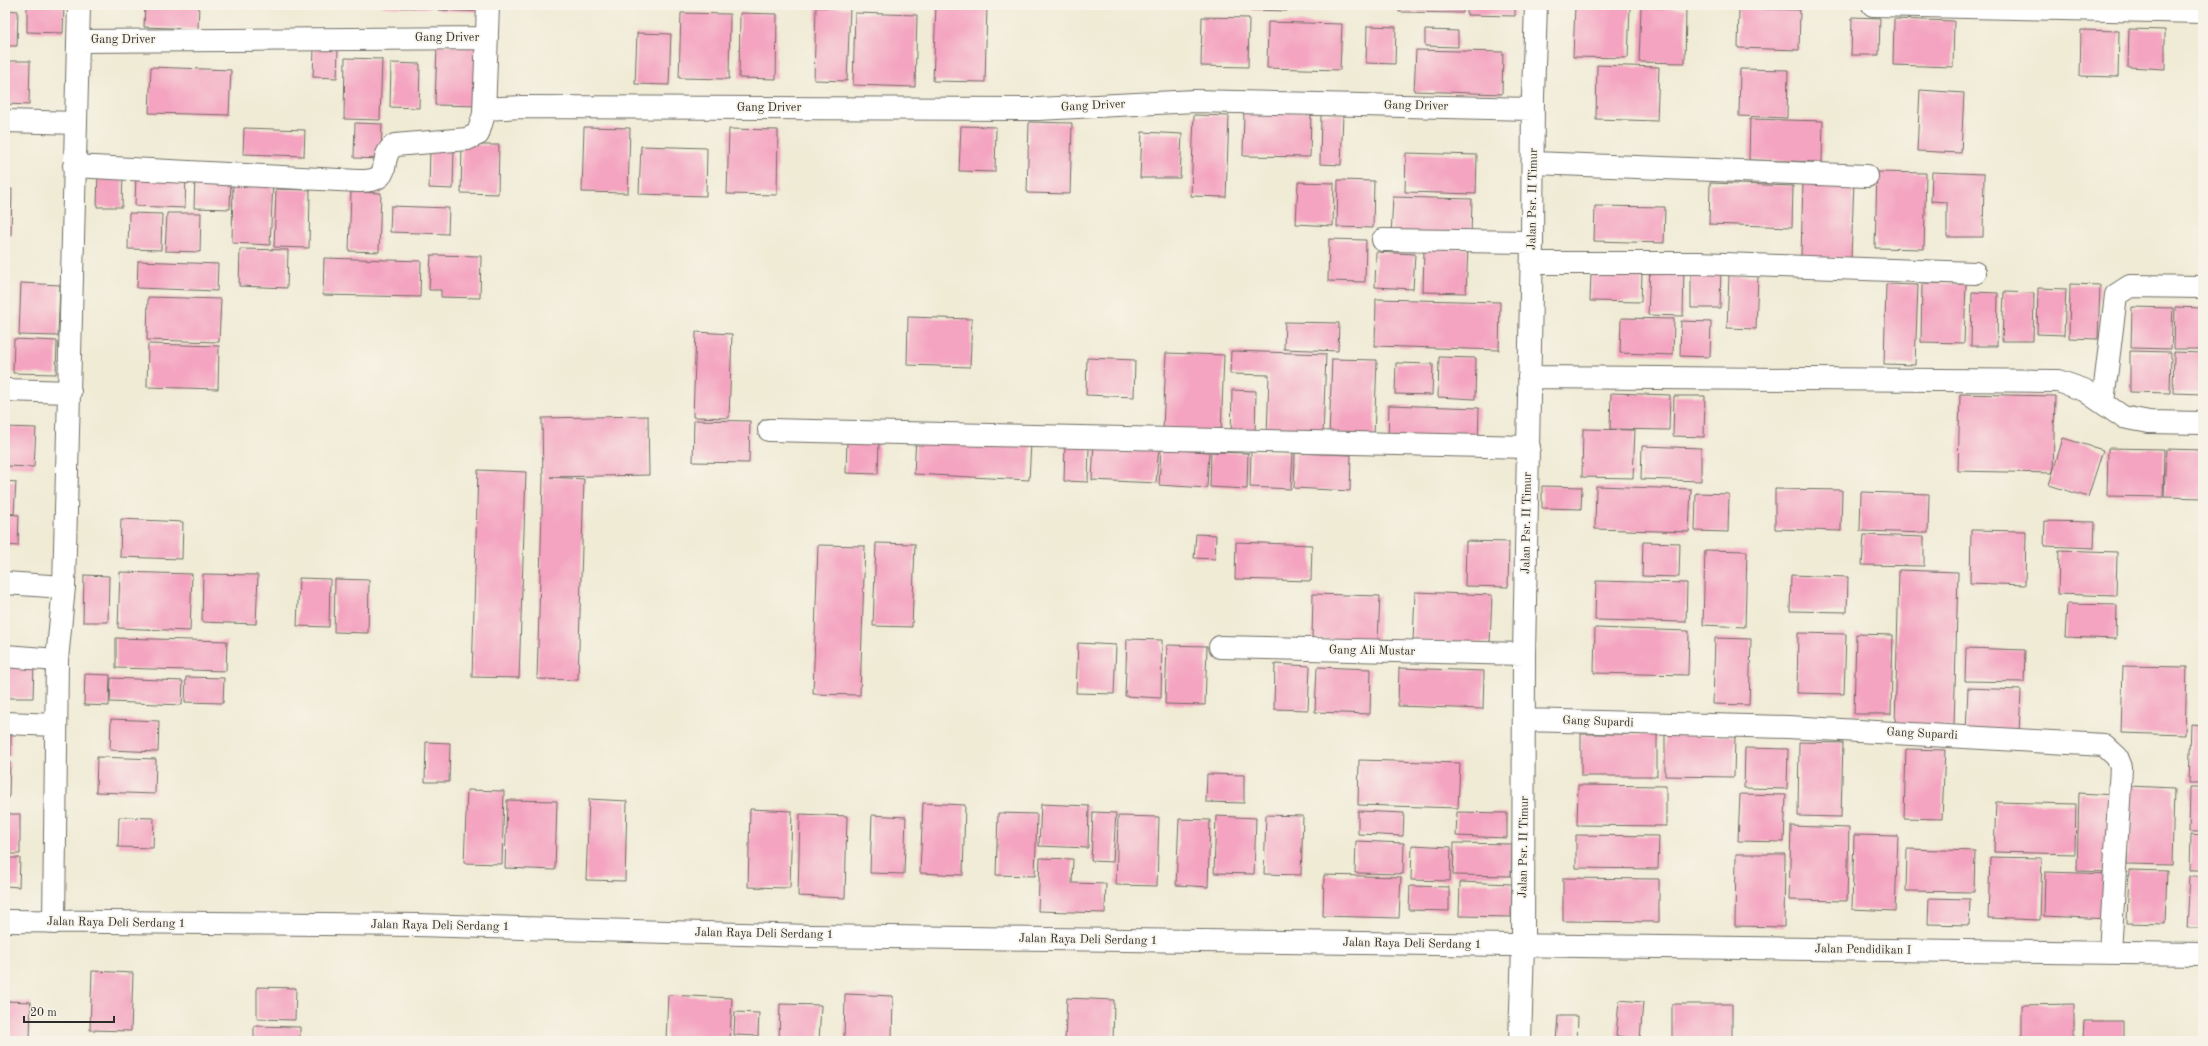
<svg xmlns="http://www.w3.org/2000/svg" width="2208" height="1046" viewBox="0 0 2208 1046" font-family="'Old Standard TT',serif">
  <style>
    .building { fill: #f4a3c0 }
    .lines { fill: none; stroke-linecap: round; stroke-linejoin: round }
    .minor-casing { stroke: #706e66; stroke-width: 24 }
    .minor { stroke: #fff; stroke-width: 22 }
    .labels { text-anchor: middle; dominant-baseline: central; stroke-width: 3.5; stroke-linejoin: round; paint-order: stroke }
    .street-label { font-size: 12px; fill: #2b2b2b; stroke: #f7f3e8 }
  </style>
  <rect width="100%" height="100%" fill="#f7f3e8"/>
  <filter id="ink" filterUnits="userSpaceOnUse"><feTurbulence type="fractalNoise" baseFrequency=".025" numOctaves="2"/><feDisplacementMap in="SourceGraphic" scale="8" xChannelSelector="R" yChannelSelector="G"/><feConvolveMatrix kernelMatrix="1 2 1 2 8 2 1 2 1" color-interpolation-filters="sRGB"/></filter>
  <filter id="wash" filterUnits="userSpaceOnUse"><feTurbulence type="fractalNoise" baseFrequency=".012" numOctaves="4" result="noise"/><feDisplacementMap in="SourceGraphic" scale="16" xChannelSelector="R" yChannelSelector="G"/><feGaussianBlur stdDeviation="0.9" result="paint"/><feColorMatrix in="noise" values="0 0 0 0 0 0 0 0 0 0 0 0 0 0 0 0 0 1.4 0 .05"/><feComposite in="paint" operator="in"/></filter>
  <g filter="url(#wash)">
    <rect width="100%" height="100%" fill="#f0ebd5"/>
    <g id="blocks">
      <path class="building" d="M 27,5 L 64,5 L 63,33 L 27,32 Z
        M 145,5 L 199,5 L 198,29 L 144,27 Z
        M 383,5 L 431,5 L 431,8 L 383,7 Z
        M 438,5 L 485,5 L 485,12 L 438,10 Z
        M 936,5 L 987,5 L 985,82 L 933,81 Z
        M 1251,5 L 1287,5 L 1287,11 L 1251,10 Z
        M 1400,5 L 1463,5 L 1463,13 L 1399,12 Z
        M 1467,5 L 1515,5 L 1515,16 L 1467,15 Z
        M 1575,6 L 1630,7 L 1628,58 L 1573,57 Z
        M 816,7 L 850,8 L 847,81 L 814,80 Z
        M 1641,7 L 1686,9 L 1685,63 L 1639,62 Z
        M 1739,8 L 1800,10 L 1799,50 L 1738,48 Z
        M 5,10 L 18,11 L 17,46 L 5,46 Z
        M 681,13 L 730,14 L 729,79 L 679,78 Z
        M 740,13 L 777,14 L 776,79 L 739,78 Z
        M 855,13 L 917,15 L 915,87 L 853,85 Z
        M 1202,17 L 1249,18 L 1248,67 L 1201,66 Z
        M 1852,17 L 1880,18 L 1879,55 L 1851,55 Z
        M 1894,19 L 1954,21 L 1953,67 L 1893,65 Z
        M 1268,22 L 1342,24 L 1340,70 L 1267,68 Z
        M 1367,26 L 1396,27 L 1395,64 L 1366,63 Z
        M 2129,29 L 2165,30 L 2165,69 L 2128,67 Z
        M 1425,30 L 1458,31 L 1458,47 L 1425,46 Z
        M 2081,30 L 2119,31 L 2118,77 L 2080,76 Z
        M 637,33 L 671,34 L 669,85 L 635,84 Z
        M 437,45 L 483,46 L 481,106 L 435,105 Z
        M 314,48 L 338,49 L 337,78 L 313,77 Z
        M 1416,50 L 1503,52 L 1502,94 L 1414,91 Z
        M 345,58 L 382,59 L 380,120 L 344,119 Z
        M 5,61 L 30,61 L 29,105 L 5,104 Z
        M 391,63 L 420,64 L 419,108 L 390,107 Z
        M 1597,65 L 1659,67 L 1657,121 L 1596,119 Z
        M 151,67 L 231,70 L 229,115 L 149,113 Z
        M 1740,69 L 1788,70 L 1787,118 L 1739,116 Z
        M 1920,90 L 1964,93 L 1961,153 L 1917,151 Z
        M 1244,111 L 1311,112 L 1310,157 L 1243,156 Z
        M 1321,114 L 1343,114 L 1341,165 L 1320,164 Z
        M 1194,115 L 1229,116 L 1226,197 L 1191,196 Z
        M 1750,119 L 1823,121 L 1822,162 L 1749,160 Z
        M 1029,122 L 1072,123 L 1070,194 L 1027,193 Z
        M 355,123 L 382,124 L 381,159 L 354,158 Z
        M 961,126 L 996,127 L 995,172 L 959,171 Z
        M 584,127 L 630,128 L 628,193 L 582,192 Z
        M 5,128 L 8,128 L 7,170 L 5,170 Z
        M 244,128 L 305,130 L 304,156 L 243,154 Z
        M 729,129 L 778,130 L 777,195 L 727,194 Z
        M 1142,132 L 1182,134 L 1180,178 L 1140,178 Z
        M 462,145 L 499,145 L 498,194 L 461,193 Z
        M 641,146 L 707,148 L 706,196 L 639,194 Z
        M 430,148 L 454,149 L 453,189 L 429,188 Z
        M 1406,153 L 1477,155 L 1476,194 L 1405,192 Z
        M 98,171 L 123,172 L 122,207 L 97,207 Z
        M 1877,172 L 1926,173 L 1924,249 L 1875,248 Z
        M 1932,172 L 1984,174 L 1983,237 L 1947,237 L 1947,202 L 1931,201 Z
        M 136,173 L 186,174 L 185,208 L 135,206 Z
        M 195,176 L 231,177 L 230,209 L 194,208 Z
        M 1338,180 L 1374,181 L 1373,228 L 1337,227 Z
        M 233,181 L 273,182 L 270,245 L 232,243 Z
        M 1803,181 L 1854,182 L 1851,258 L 1801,257 Z
        M 1298,182 L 1334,183 L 1333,226 L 1296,224 Z
        M 1710,183 L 1793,186 L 1792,227 L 1709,224 Z
        M 5,189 L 12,189 L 11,236 L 5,236 Z
        M 276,189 L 310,190 L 309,248 L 274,247 Z
        M 351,192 L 381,193 L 379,252 L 349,251 Z
        M 1393,197 L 1472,199 L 1471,238 L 1391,236 Z
        M 391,206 L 449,208 L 448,234 L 390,232 Z
        M 1595,206 L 1665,207 L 1664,243 L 1594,241 Z
        M 129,213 L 162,214 L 161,250 L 128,249 Z
        M 167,213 L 201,213 L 200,252 L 165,251 Z
        M 1329,239 L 1366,240 L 1365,282 L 1328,281 Z
        M 1424,248 L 1468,249 L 1466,293 L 1423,292 Z
        M 240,249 L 288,250 L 287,288 L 239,286 Z
        M 1376,252 L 1415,254 L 1413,289 L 1375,287 Z
        M 431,255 L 481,256 L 480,298 L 441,297 L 441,290 L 429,290 Z
        M 324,258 L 421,261 L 420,297 L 323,295 Z
        M 138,261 L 218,264 L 217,291 L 137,288 Z
        M 1650,266 L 1684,267 L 1683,316 L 1648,315 Z
        M 1691,267 L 1721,268 L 1720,308 L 1691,308 Z
        M 1591,273 L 1642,274 L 1641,302 L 1590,301 Z
        M 1729,275 L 1758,276 L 1756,329 L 1727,328 Z
        M 21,283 L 60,285 L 58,336 L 19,335 Z
        M 1922,283 L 1966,284 L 1964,343 L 1921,342 Z
        M 1886,284 L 1918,285 L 1915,365 L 1884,364 Z
        M 2070,284 L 2100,285 L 2098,339 L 2069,338 Z
        M 2038,288 L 2066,289 L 2064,335 L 2037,334 Z
        M 1972,292 L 1998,293 L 1997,346 L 1971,346 Z
        M 2004,292 L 2034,293 L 2033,341 L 2002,341 Z
        M 148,297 L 221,299 L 219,342 L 147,340 Z
        M 1376,299 L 1500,302 L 1499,350 L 1375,346 Z
        M 2132,307 L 2173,308 L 2171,349 L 2131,348 Z
        M 2175,307 L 2203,308 L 2203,349 L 2174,349 Z
        M 908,317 L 972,319 L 970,367 L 907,365 Z
        M 1621,318 L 1674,319 L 1673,355 L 1620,353 Z
        M 1681,321 L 1711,322 L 1710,357 L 1680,356 Z
        M 1285,322 L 1339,323 L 1338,351 L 1284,349 Z
        M 696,332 L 732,334 L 729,418 L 693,417 Z
        M 14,339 L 57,341 L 56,374 L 13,373 Z
        M 148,344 L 219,346 L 218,389 L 147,387 Z
        M 1231,351 L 1326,354 L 1323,437 L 1267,435 L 1269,375 L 1230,374 Z
        M 2130,351 L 2171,352 L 2170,393 L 2130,392 Z
        M 2174,352 L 2203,353 L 2203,394 L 2173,393 Z
        M 1166,353 L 1224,355 L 1221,434 L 1163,432 Z
        M 1439,357 L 1476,358 L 1475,399 L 1438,397 Z
        M 1087,358 L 1135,360 L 1134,397 L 1086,395 Z
        M 1332,359 L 1377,360 L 1374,437 L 1329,436 Z
        M 1396,363 L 1433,364 L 1432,395 L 1395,394 Z
        M 1232,390 L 1256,391 L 1255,438 L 1231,437 Z
        M 1611,393 L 1670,395 L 1669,430 L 1610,429 Z
        M 1960,394 L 2055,396 L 2053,473 L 1958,471 Z
        M 1674,396 L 1705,396 L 1704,437 L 1673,436 Z
        M 1389,405 L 1479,408 L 1478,443 L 1388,440 Z
        M 648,416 L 649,475 L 550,477 L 584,479 L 578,680 L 537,679 L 543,478 L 542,418 Z
        M 694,420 L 750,421 L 749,463 L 693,462 Z
        M 5,427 L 36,428 L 34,467 L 5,466 Z
        M 1583,429 L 1635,430 L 1633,478 L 1582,477 Z
        M 916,436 L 1031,443 L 1029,480 L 914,474 Z
        M 2063,438 L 2103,450 L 2088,497 L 2049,485 Z
        M 847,439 L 879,440 L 878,474 L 846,473 Z
        M 1094,442 L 1159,446 L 1156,483 L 1092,480 Z
        M 1065,444 L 1089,445 L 1088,482 L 1064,481 Z
        M 1642,446 L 1701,448 L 1701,481 L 1641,479 Z
        M 2108,448 L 2164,449 L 2163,497 L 2107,496 Z
        M 1161,449 L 1209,452 L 1207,488 L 1159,485 Z
        M 2166,449 L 2203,450 L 2203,498 L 2164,497 Z
        M 1251,451 L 1293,453 L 1291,489 L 1250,487 Z
        M 1211,452 L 1248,453 L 1247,489 L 1210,487 Z
        M 1295,453 L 1351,455 L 1350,491 L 1294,488 Z
        M 478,470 L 526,472 L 519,678 L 472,677 Z
        M 5,481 L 16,482 L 14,514 L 5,513 Z
        M 1542,486 L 1582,487 L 1581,509 L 1542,508 Z
        M 1596,486 L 1691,489 L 1689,532 L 1595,529 Z
        M 1775,489 L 1842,490 L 1841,531 L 1775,529 Z
        M 1861,492 L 1929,494 L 1928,533 L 1860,531 Z
        M 1696,493 L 1729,494 L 1728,532 L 1695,531 Z
        M 5,514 L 19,515 L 18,546 L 5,545 Z
        M 121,519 L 183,522 L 182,559 L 120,557 Z
        M 2045,521 L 2095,522 L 2094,548 L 2044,546 Z
        M 1971,530 L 2026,531 L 2025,585 L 1970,583 Z
        M 1196,534 L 1216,535 L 1215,559 L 1194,558 Z
        M 1864,535 L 1924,537 L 1924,566 L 1862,565 Z
        M 1466,541 L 1509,542 L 1508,587 L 1465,586 Z
        M 1236,542 L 1312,545 L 1311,581 L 1235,579 Z
        M 1643,542 L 1680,543 L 1679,577 L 1642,576 Z
        M 876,543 L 915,544 L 912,627 L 873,626 Z
        M 818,545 L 865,546 L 860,695 L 813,694 Z
        M 1705,550 L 1747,551 L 1745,627 L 1703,625 Z
        M 2059,550 L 2117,552 L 2116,596 L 2058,594 Z
        M 1899,570 L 1958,572 L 1954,727 L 1895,726 Z
        M 120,572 L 192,574 L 190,631 L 118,628 Z
        M 203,574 L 258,575 L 256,624 L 202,622 Z
        M 84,575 L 109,576 L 108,622 L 83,622 Z
        M 1791,575 L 1848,577 L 1847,612 L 1790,611 Z
        M 299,578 L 330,579 L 329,627 L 297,626 Z
        M 335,579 L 369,580 L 368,633 L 334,632 Z
        M 1596,581 L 1687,583 L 1686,622 L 1595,620 Z
        M 1415,592 L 1492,595 L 1490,643 L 1413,641 Z
        M 1313,594 L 1380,596 L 1378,641 L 1312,639 Z
        M 2067,604 L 2117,605 L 2116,639 L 2065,637 Z
        M 1595,628 L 1689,631 L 1688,675 L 1594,673 Z
        M 1798,633 L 1846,634 L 1844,694 L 1797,693 Z
        M 1856,634 L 1893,635 L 1891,714 L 1854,714 Z
        M 116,638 L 227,641 L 226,671 L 116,668 Z
        M 1715,638 L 1751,639 L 1749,705 L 1713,704 Z
        M 1127,639 L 1162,640 L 1161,698 L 1125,696 Z
        M 1078,643 L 1116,645 L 1114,694 L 1076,693 Z
        M 1167,645 L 1207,646 L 1205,705 L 1165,704 Z
        M 1966,648 L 2025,650 L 2024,682 L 1965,681 Z
        M 5,664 L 34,664 L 33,698 L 5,698 Z
        M 1275,664 L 1310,666 L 1308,710 L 1274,709 Z
        M 2123,666 L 2187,667 L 2185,735 L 2121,733 Z
        M 1317,667 L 1371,669 L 1370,714 L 1315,712 Z
        M 1399,668 L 1484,671 L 1483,709 L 1398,706 Z
        M 85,674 L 110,675 L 109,706 L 84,705 Z
        M 186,677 L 224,678 L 223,703 L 185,702 Z
        M 111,678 L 183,681 L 182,705 L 110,702 Z
        M 1968,688 L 2021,690 L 2019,733 L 1966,731 Z
        M 111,719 L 159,721 L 158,752 L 110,750 Z
        M 2191,724 L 2203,725 L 2203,783 L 2189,783 Z
        M 5,729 L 11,729 L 11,756 L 5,756 Z
        M 1581,734 L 1657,734 L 1657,776 L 1581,776 Z
        M 1665,735 L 1735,736 L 1734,777 L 1665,776 Z
        M 426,742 L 450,743 L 449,782 L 425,782 Z
        M 1799,742 L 1843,743 L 1841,817 L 1798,816 Z
        M 1745,748 L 1788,749 L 1787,789 L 1744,788 Z
        M 1906,749 L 1945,750 L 1942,819 L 1904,818 Z
        M 97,757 L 156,759 L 155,794 L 96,792 Z
        M 1359,760 L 1460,763 L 1458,808 L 1358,805 Z
        M 5,762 L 10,762 L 9,798 L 5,798 Z
        M 1207,774 L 1244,775 L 1244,803 L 1206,802 Z
        M 1578,785 L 1666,786 L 1666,826 L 1577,825 Z
        M 2129,786 L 2174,788 L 2172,865 L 2127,864 Z
        M 2190,787 L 2203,787 L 2203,832 L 2189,832 Z
        M 467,790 L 504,791 L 502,864 L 464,863 Z
        M 2079,793 L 2115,795 L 2113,872 L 2077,871 Z
        M 1740,794 L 1786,795 L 1784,842 L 1738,841 Z
        M 589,799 L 627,801 L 625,881 L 586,880 Z
        M 507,800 L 557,801 L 555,870 L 505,868 Z
        M 1996,802 L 2076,804 L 2075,854 L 1994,852 Z
        M 923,803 L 965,805 L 963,875 L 920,873 Z
        M 1041,804 L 1089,806 L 1088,848 L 1039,846 Z
        M 750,809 L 792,811 L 790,888 L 748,887 Z
        M 1358,811 L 1404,813 L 1403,836 L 1358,834 Z
        M 1093,812 L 1116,813 L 1113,862 L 1091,861 Z
        M 1457,812 L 1507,813 L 1507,838 L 1456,836 Z
        M 998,813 L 1037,814 L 1035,876 L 996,875 Z
        M 5,814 L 20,814 L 20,854 L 5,854 Z
        M 800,814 L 847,816 L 845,898 L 798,896 Z
        M 872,815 L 906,817 L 904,874 L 870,873 Z
        M 1266,815 L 1303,816 L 1301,875 L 1264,874 Z
        M 1118,816 L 1159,817 L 1157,886 L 1116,885 Z
        M 1216,816 L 1256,818 L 1254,874 L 1214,873 Z
        M 119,817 L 154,818 L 153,848 L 118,847 Z
        M 1179,819 L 1210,820 L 1208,887 L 1176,885 Z
        M 1791,826 L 1849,828 L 1847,901 L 1789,900 Z
        M 1576,835 L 1659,836 L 1658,869 L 1576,868 Z
        M 1854,835 L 1898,836 L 1895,911 L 1852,909 Z
        M 2191,835 L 2203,836 L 2203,870 L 2190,870 Z
        M 1356,841 L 1404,843 L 1403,874 L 1355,873 Z
        M 1454,843 L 1512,844 L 1511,876 L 1453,875 Z
        M 1412,845 L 1451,847 L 1450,881 L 1411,880 Z
        M 1907,849 L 1975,851 L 1974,892 L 1906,891 Z
        M 1736,854 L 1785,854 L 1784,927 L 1735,926 Z
        M 1990,857 L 2042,858 L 2040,920 L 1988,918 Z
        M 5,858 L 20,858 L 19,887 L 5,886 Z
        M 1040,858 L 1073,859 L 1072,883 L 1106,884 L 1105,913 L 1038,911 Z
        M 2129,870 L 2167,871 L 2165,924 L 2127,923 Z
        M 2045,872 L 2112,874 L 2110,919 L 2044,916 Z
        M 1324,875 L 1401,877 L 1399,918 L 1323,916 Z
        M 2190,876 L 2203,876 L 2203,928 L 2187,928 Z
        M 1563,878 L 1659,879 L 1659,922 L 1563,921 Z
        M 1460,882 L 1512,884 L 1511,917 L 1459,916 Z
        M 1410,886 L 1449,887 L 1449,911 L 1409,910 Z
        M 1929,898 L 1970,899 L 1969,925 L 1928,924 Z
        M 92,971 L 133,973 L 131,1031 L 90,1030 Z
        M 257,987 L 296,988 L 295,1020 L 257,1019 Z
        M 845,994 L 893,996 L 892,1041 L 844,1041 Z
        M 668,995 L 732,998 L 730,1041 L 666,1041 Z
        M 1067,998 L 1114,1000 L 1113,1041 L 1065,1040 Z
        M 1619,1000 L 1643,1002 L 1640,1039 L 1616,1036 Z
        M 5,1001 L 31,1002 L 30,1041 L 5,1041 Z
        M 780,1004 L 821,1005 L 819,1041 L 779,1041 Z
        M 1672,1004 L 1732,1004 L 1732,1041 L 1672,1041 Z
        M 2074,1004 L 2074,1041 L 2022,1041 L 2022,1005 Z
        M 735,1012 L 759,1013 L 758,1036 L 734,1035 Z
        M 1558,1016 L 1578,1016 L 1577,1041 L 1556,1041 Z
        M 2084,1021 L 2123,1021 L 2123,1041 L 2083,1041 Z
        M 254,1026 L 300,1027 L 300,1041 L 254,1041 Z"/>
    </g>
  </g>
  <g filter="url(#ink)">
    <use href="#blocks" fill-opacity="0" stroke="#706e66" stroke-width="1"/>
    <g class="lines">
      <g class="minor-casing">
        <path id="minor" d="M 1873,5 L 2203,12
          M 78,41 L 487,38
          M 484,109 L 522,107 L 1038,109 L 1195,101 L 1533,109
          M 5,121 L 76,123
          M 1533,163 L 1867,176
          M 74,166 L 358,181 C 398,182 375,158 395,145 L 467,139 L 478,134 L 484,114 L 488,5
          M 1383,240 L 1532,242
          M 1532,263 L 1698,263 L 1975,273
          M 1529,377 L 2058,381 L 2084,390 L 2123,417 L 2149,422 L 2203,423
          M 5,390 L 70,392
          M 2103,402 L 2116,295 L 2130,286 L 2203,287
          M 769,430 L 1529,447
          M 5,583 L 64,587
          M 1220,647 L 1524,654
          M 5,656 L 57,660
          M 1525,720 L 1788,727 L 2104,745 L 2117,757 L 2121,767 L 2110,953
          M 5,723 L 56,725
          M 5,921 L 417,925 L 811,936 L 2203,954
          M 54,923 L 57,660 L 64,587 L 79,5
          M 1520,1041 L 1523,946 L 1524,654 L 1532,242 L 1533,96 L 1536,5"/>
      </g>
      <use href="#minor" class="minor"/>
    </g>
  </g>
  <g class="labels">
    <g class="street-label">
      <text x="447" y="38">Gang Driver</text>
      <text x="123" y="40">Gang Driver</text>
      <text transform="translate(1093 106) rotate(-3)">Gang Driver</text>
      <text transform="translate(1416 106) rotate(1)">Gang Driver</text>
      <text x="769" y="108">Gang Driver</text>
      <text transform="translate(1533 199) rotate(-89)">Jalan Psr. II Timur</text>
      <text transform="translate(1527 523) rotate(-89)">Jalan Psr. II Timur</text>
      <text transform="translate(1372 651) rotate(1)">Gang Ali Mustar</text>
      <text transform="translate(1598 722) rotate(2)">Gang Supardi</text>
      <text transform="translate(1922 734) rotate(3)">Gang Supardi</text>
      <text transform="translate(1524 847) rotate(-89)">Jalan Psr. II Timur</text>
      <text transform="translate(116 923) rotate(1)">Jalan Raya Deli Serdang 1</text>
      <text transform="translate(440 926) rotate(1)">Jalan Raya Deli Serdang 1</text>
      <text transform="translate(764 934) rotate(1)">Jalan Raya Deli Serdang 1</text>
      <text transform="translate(1088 940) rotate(1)">Jalan Raya Deli Serdang 1</text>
      <text transform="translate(1412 944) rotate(1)">Jalan Raya Deli Serdang 1</text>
      <text transform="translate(1863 950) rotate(1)">Jalan Pendidikan I</text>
    </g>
  </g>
  <rect width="2208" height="1046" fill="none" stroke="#f7f3e8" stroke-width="20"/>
  <path d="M24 1016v6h90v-6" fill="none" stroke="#2b2b2b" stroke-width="2"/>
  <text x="30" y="1016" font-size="12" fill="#2b2b2b" stroke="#f7f3e8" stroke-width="3" paint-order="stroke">20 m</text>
</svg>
